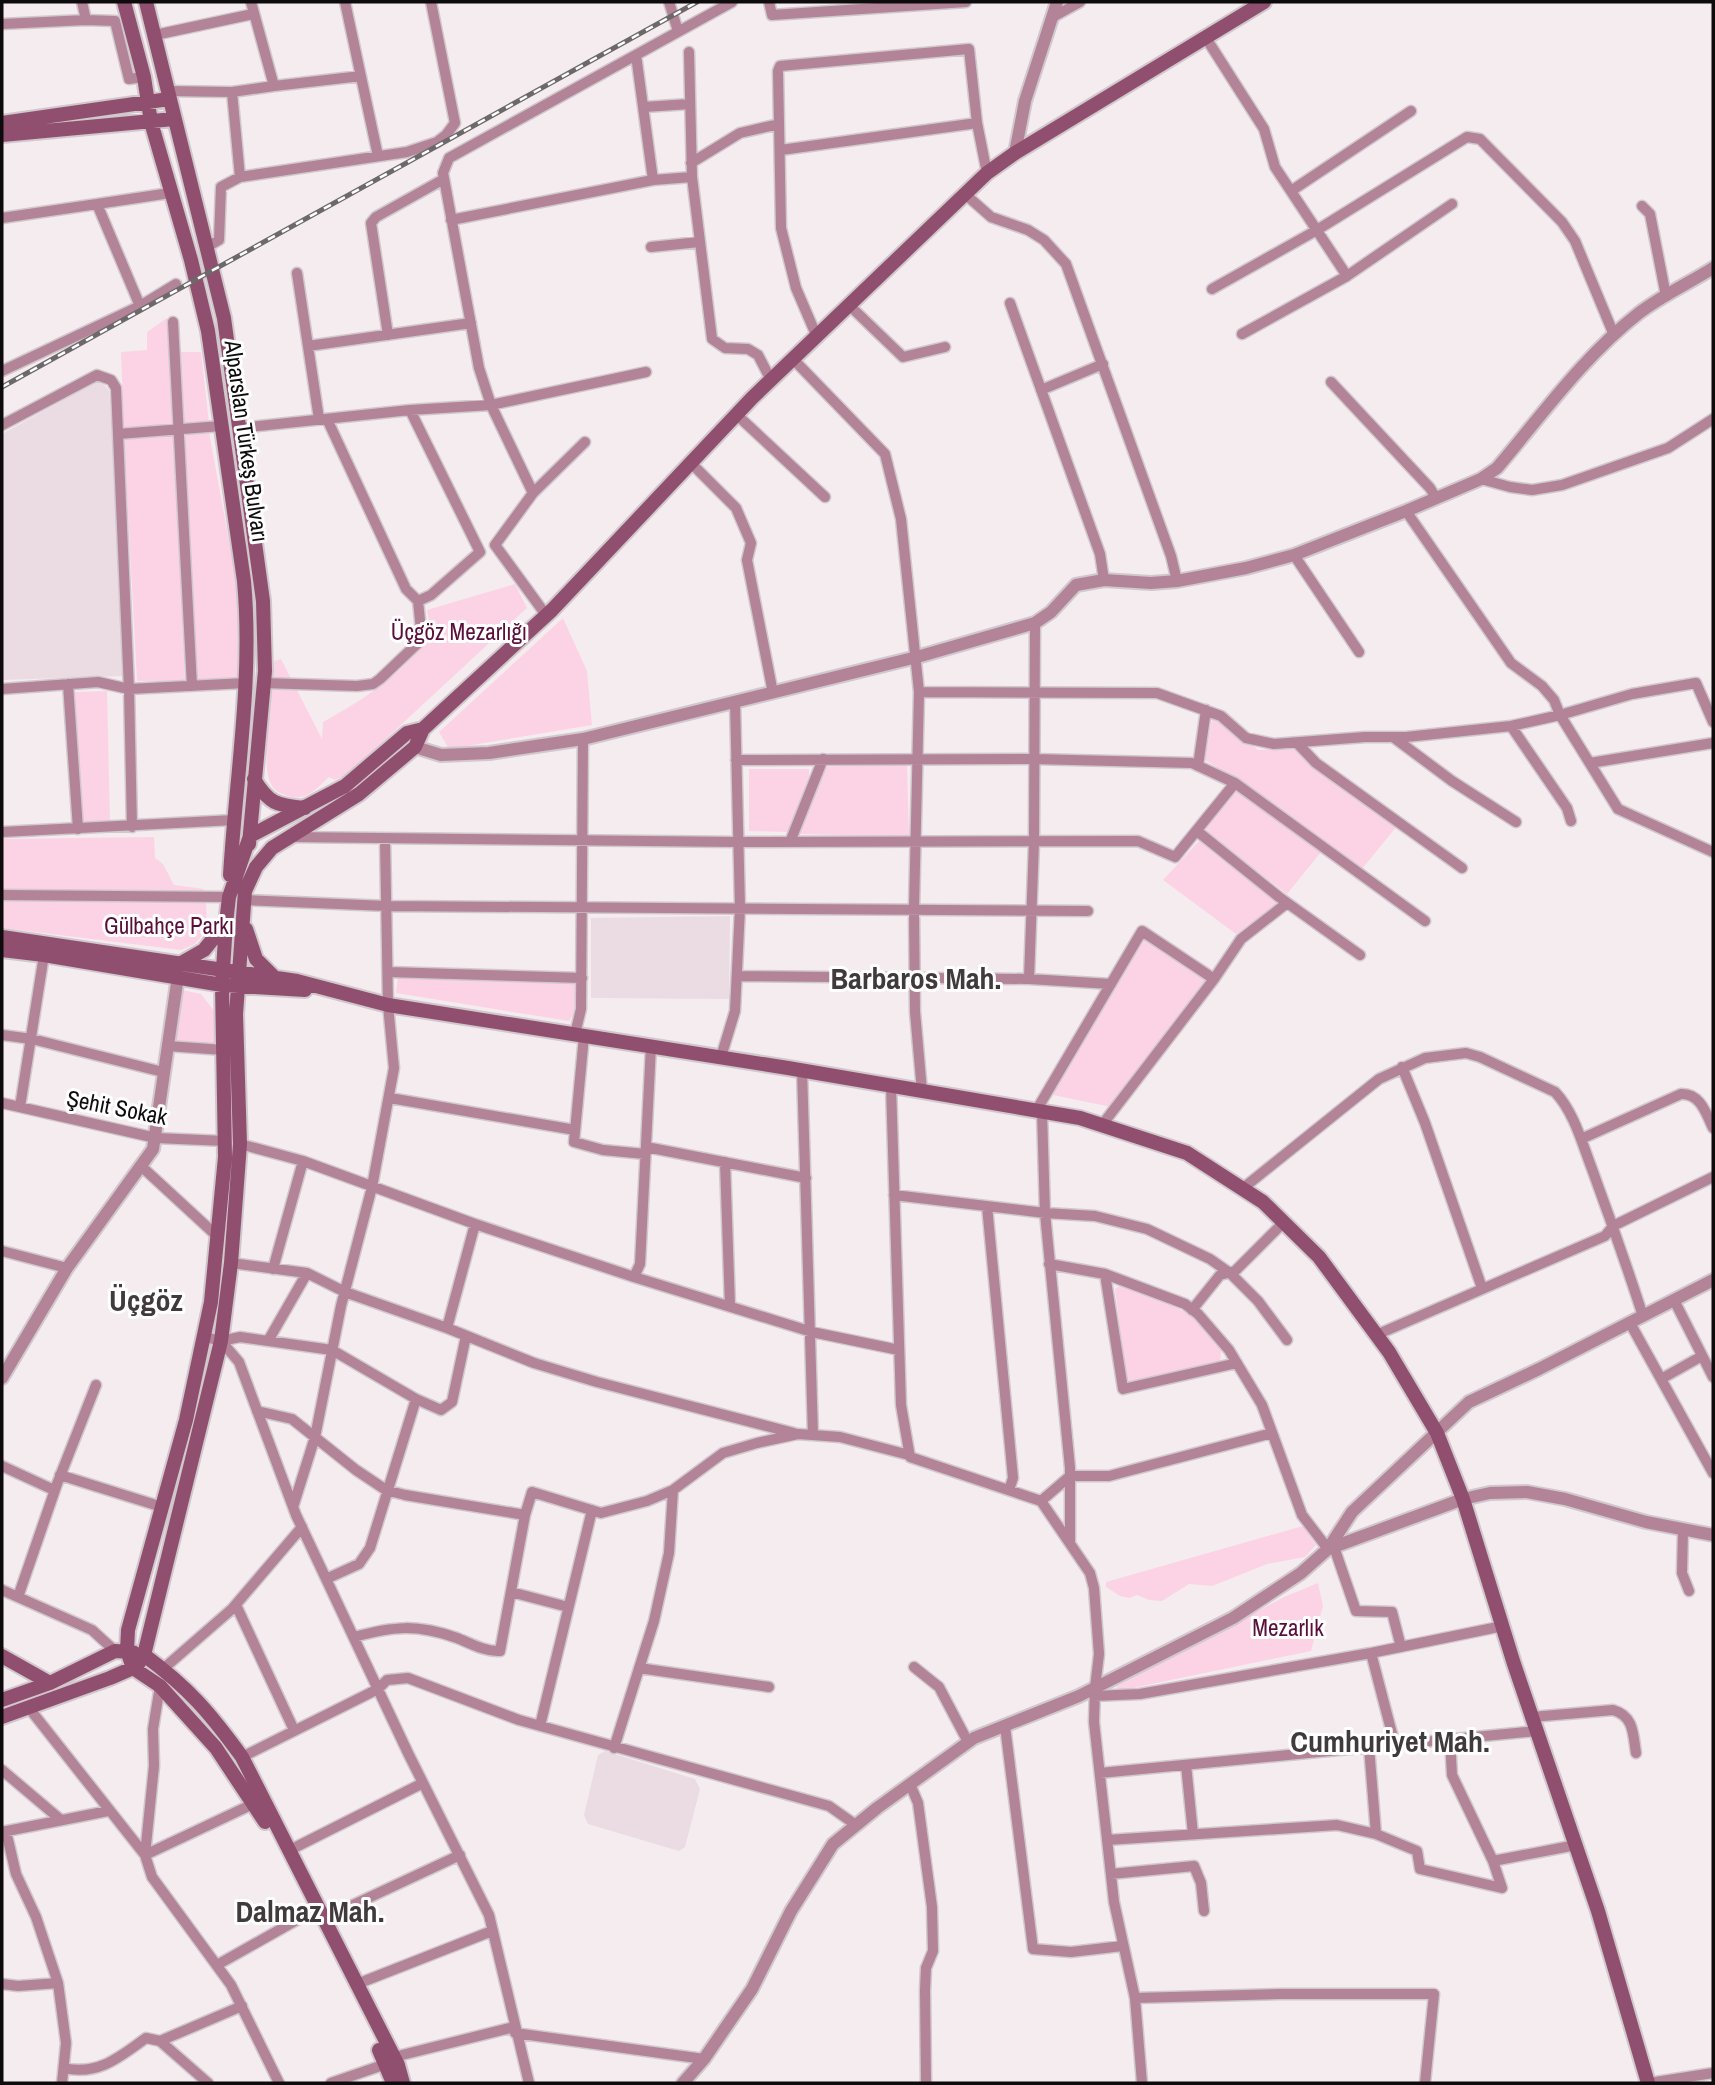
<svg xmlns="http://www.w3.org/2000/svg" width="1715" height="2085" viewBox="0 0 1715 2085" font-family="'Archivo Narrow',sans-serif">
  <style>
    .built { fill: #ebdce3 }
    .green { fill: #fcd3e4 }
    .lines { fill: none; stroke-linecap: round; stroke-linejoin: round }
    .minor-casing { stroke: #d0c8cc; stroke-width: 13 }
    .tertiary-casing { stroke: #d0c8cc; stroke-width: 16 }
    .secondary-casing { stroke: #d0c8cc; stroke-width: 18 }
    .minor { stroke: #b38398; stroke-width: 10 }
    .tertiary { stroke: #b38398; stroke-width: 12 }
    .secondary { stroke: #914f6f; stroke-width: 14 }
    .rail-casing { stroke: #6d686a; stroke-width: 5 }
    .rail { stroke: #fff; stroke-width: 2.5; stroke-dasharray: 8; stroke-linecap: butt }
    .labels { text-anchor: middle; dominant-baseline: central; stroke-width: 6; stroke-linejoin: round; paint-order: stroke }
    .street-label { font-size: 23px; fill: #0d0b0c; stroke: #fff }
    .park-label { font-size: 23px; fill: #590f3a; stroke: #fff }
    .district-label { font-size: 30px; font-weight: bold; fill: #403a3c; stroke: #fff }
  </style>
  <rect width="100%" height="100%" fill="#f5ecf0"/>
  <path class="built" d="M 94,383 L 103,383 L 109,391 L 118,527 L 125,676 L 2,680 L 2,434 Z
    M 730,916 L 729,999 L 591,998 L 591,918 Z
    M 605,1751 L 695,1779 L 700,1789 L 685,1847 L 679,1851 L 588,1824 L 584,1815 L 598,1755 Z"/>
  <path class="green" d="M 167,318 L 176,428 L 124,432 L 121,352 L 147,350 L 147,332 Z
    M 180,352 L 201,352 L 209,423 L 184,424 Z
    M 209,432 L 238,590 L 237,680 L 197,680 L 184,435 Z
    M 174,433 L 185,681 L 137,681 L 124,439 Z
    M 515,584 L 527,608 L 348,774 L 335,780 L 329,777 C 317,788 306,802 288,796 C 280,793 275,792 271,784 C 260,766 272,685 274,661 L 281,659 L 322,739 L 323,722 C 364,699 407,673 431,631 L 427,610 Z
    M 563,618 L 587,671 L 592,725 L 449,749 L 439,732 Z
    M 107,691 L 110,822 L 82,823 L 75,692 Z
    M 1218,718 L 1258,750 L 1296,748 L 1397,826 L 1362,869 L 1241,782 L 1205,760 L 1212,719 Z
    M 907,764 L 909,837 L 800,834 L 824,767 Z
    M 749,769 L 809,769 L 809,776 L 788,832 L 749,831 Z
    M 1237,790 L 1322,851 L 1287,894 L 1203,830 Z
    M 154,837 L 155,858 L 163,864 L 174,885 L 204,889 L 201,894 L 2,890 L 2,839 Z
    M 1200,840 L 1282,904 L 1236,934 L 1163,880 Z
    M 2,898 L 206,901 L 207,930 L 195,944 L 181,950 L 2,928 Z
    M 1145,939 L 1188,964 L 1205,978 L 1204,988 L 1111,1107 L 1053,1095 L 1052,1092 Z
    M 398,976 L 577,982 L 575,1012 L 569,1021 L 396,993 Z
    M 182,990 L 201,994 L 214,1011 L 215,1046 L 173,1044 Z
    M 1121,1285 C 1164,1303 1198,1308 1221,1351 L 1220,1363 L 1127,1383 L 1115,1289 Z
    M 1303,1526 L 1316,1545 L 1305,1557 L 1267,1564 L 1212,1586 L 1189,1584 L 1162,1601 L 1149,1600 L 1137,1595 L 1129,1598 L 1120,1596 L 1106,1587 L 1106,1582 Z
    M 1318,1583 L 1323,1606 L 1311,1651 L 1147,1685 L 1122,1690 L 1116,1687 L 1284,1597 Z"/>
  <g class="lines">
    <g class="minor-casing">
      <path id="minor" d="M 82,2 L 86,20 L 115,21 L 129,79 L 144,77
        M 345,2 L 378,156
        M 669,2 L 678,31
        M 769,2 L 772,15 L 966,2
        M 1053,17 L 1080,2
        M 2,24 L 86,20
        M 155,35 L 253,14
        M 1206,38 L 1264,129 L 1275,167 L 1347,276
        M 689,52 L 692,177
        M 636,55 L 653,180 L 692,177 L 712,339 L 725,348 L 748,349 L 758,355 L 771,380
        M 274,86 L 361,76
        M 167,91 L 232,92
        M 644,107 L 690,104
        M 781,150 L 977,123
        M 691,163 L 740,133 L 779,124
        M 240,177 L 407,152 L 437,142 L 446,135 L 455,123 L 431,2
        M 1291,191 L 1411,111
        M 965,194 L 991,217 L 1028,230 L 1044,240 L 1066,264 L 1171,556 L 1177,581
        M 97,204 L 170,193
        M 1642,206 L 1650,214 L 1666,296
        M 2,218 L 97,204 L 140,306 L 176,284
        M 451,220 L 653,180
        M 207,247 L 219,240 L 221,187 L 240,177 L 232,92 L 274,86 L 251,2
        M 651,247 L 699,242
        M 297,273 L 319,419
        M 1212,289 L 1317,230 L 1467,137 L 1480,139 L 1562,222 L 1575,241 L 1614,335
        M 1010,303 L 1100,554 L 1104,580
        M 849,305 L 903,357 L 945,347
        M 173,322 L 192,686
        M 1242,334 L 1347,276 L 1452,204
        M 388,335 L 371,223 L 376,217 L 444,179
        M 817,337 L 796,288 L 781,228 L 778,71 L 780,66 L 969,49 L 977,123 L 987,173
        M 308,346 L 471,323
        M 793,359 L 885,454 L 901,519 L 919,692 L 914,909 L 915,1012 L 922,1091
        M 2,371 L 140,306
        M 1331,382 L 1430,488 L 1436,498
        M 1041,390 L 1103,364
        M 737,415 L 825,497
        M 327,419 L 406,589 L 418,601 L 431,595 L 480,552 L 410,410
        M 2,425 L 97,375 L 111,380 L 116,388 L 129,689 L 132,827
        M 240,428 L 410,410 L 491,405 L 646,372
        M 118,434 L 221,426
        M 692,464 L 736,508 L 751,543 L 747,560 L 773,693
        M 1481,479 L 1510,487 L 1532,490 L 1562,485 L 1668,448 L 1713,419
        M 533,493 L 585,442
        M 1406,511 L 1511,663 L 1542,686 L 1554,700 L 1560,715 L 1618,809 L 1713,852
        M 1294,555 L 1359,652
        M 546,615 L 495,545 L 533,493 L 491,405 L 479,368 L 443,173 L 449,158 L 732,2
        M 263,683 L 357,686 L 373,684 L 380,679 L 419,642 L 421,630 L 418,601
        M 68,684 L 78,829
        M 2,689 L 98,682 L 129,689 L 246,683
        M 919,692 L 1157,693 L 1221,716 L 1246,738 L 1274,744 L 1365,737 L 1406,737 L 1511,726 L 1560,715 L 1632,694 L 1696,683 L 1713,722
        M 1511,726 L 1567,808 L 1571,821
        M 1393,737 L 1452,781 L 1516,822
        M 1297,743 L 1316,763 L 1462,868
        M 736,760 L 1033,759 L 1192,763 L 1235,783 L 1425,921
        M 1590,763 L 1713,743
        M 1198,766 L 1206,710
        M 1197,831 L 1279,897 L 1360,955
        M 2,832 L 234,820
        M 291,837 L 738,842 L 1138,841 L 1175,857 L 1235,783
        M 790,842 L 823,759
        M 2,895 L 229,897
        M 245,900 L 387,906 L 1088,911
        M 388,972 L 582,978
        M 737,976 L 1029,979 L 1034,842 L 1035,623
        M 1029,979 L 1111,984
        M 1214,979 L 1241,939 L 1287,903
        M 575,1034 L 581,1009 L 583,739
        M 2,1035 L 32,1039 L 163,1072
        M 584,1036 L 574,1142 L 603,1150 L 645,1154
        M 167,1046 L 224,1050
        M 721,1057 L 735,1011 L 740,908 L 735,702
        M 1402,1067 L 1425,1123 L 1482,1288
        M 802,1070 L 813,1435
        M 891,1086 L 901,1405 L 910,1457 L 1041,1501 L 1090,1573 L 1094,1588 L 1099,1654 L 1095,1688 L 1094,1722 L 1114,1902 L 1135,1998 L 1142,2083
        M 390,1098 L 575,1130
        M 2,1103 L 156,1138 L 225,1141
        M 20,1107 L 44,955
        M 1036,1111 L 1142,931 L 1214,979 L 1102,1125
        M 1042,1112 L 1045,1213 L 1070,1468 L 1070,1542
        M 1581,1139 L 1681,1094 C 1700,1093 1706,1113 1713,1128
        M 240,1144 L 303,1161 L 475,1224 L 634,1277 L 812,1332 L 899,1350
        M 646,1147 L 806,1178
        M 725,1162 L 730,1306
        M 141,1166 L 218,1237
        M 1242,1189 L 1379,1079 L 1425,1058 L 1466,1053 L 1480,1057 L 1555,1092 C 1574,1112 1582,1143 1592,1169 C 1610,1218 1627,1267 1643,1316
        M 894,1195 L 1045,1213 L 1095,1216 L 1147,1229 L 1210,1259 L 1230,1273 L 1258,1301 L 1287,1340
        M 987,1206 L 1013,1478 L 1009,1490
        M 2,1251 L 67,1268
        M 231,1263 L 307,1273 L 345,1292 L 447,1328 L 475,1224
        M 1049,1264 L 1105,1274 L 1185,1304 L 1198,1314 L 1229,1350 L 1262,1405 L 1302,1515 L 1328,1549
        M 273,1269 L 303,1161
        M 1105,1274 L 1123,1389 L 1237,1363
        M 634,1277 L 640,1264 L 651,1046
        M 1674,1300 L 1713,1377
        M 1192,1310 L 1220,1275 L 1235,1271 L 1284,1222
        M 1630,1323 L 1713,1473
        M 447,1328 L 534,1363 L 597,1382 L 794,1433
        M 1376,1335 L 1605,1236 L 1613,1226 L 1713,1177
        M 205,1337 L 221,1341 L 239,1362 L 296,1515 L 408,1753 L 489,1915 L 529,2083
        M 221,1341 L 240,1337 L 332,1350 L 416,1399 L 441,1410 L 452,1402 L 466,1336
        M 268,1341 L 307,1273
        M 1661,1379 L 1702,1356
        M 257,1411 L 292,1419 L 356,1470 L 386,1490 L 405,1495 L 525,1515 L 532,1492 L 601,1513 L 647,1501 L 673,1490 L 723,1453 L 757,1443 L 798,1434 L 840,1437 L 909,1455
        M 2,1466 L 54,1490
        M 60,1475 L 162,1507
        M 1041,1501 L 1070,1476 L 1109,1476 L 1272,1433
        M 293,1507 L 315,1437 L 341,1306 L 372,1187 L 394,1068 L 388,1005 L 385,839
        M 1683,1530 L 1682,1573 L 1689,1591
        M 1334,1547 L 1356,1611 L 1392,1612 L 1401,1647
        M 326,1579 L 359,1564 L 370,1548 L 416,1399
        M 2,1590 L 92,1630 L 115,1651
        M 511,1592 L 568,1607
        M 18,1597 L 57,1484 L 96,1385
        M 236,1605 L 294,1730
        M 354,1637 C 394,1626 417,1624 457,1638 C 470,1643 485,1652 500,1651 L 525,1515
        M 1371,1653 L 1395,1745
        M 914,1667 L 939,1687 L 968,1742
        M 639,1668 L 769,1687
        M 163,1669 L 232,1609 L 302,1527
        M 160,1686 L 153,1729 L 154,1766 L 145,1855 L 152,1877 L 231,1985 L 279,2083
        M 1094,1696 L 1140,1694 L 1371,1653 L 1503,1626
        M 29,1708 L 145,1855 L 253,1804
        M 1532,1717 L 1613,1710 C 1634,1716 1633,1734 1636,1753
        M 540,1726 L 592,1510
        M 1005,1726 L 1033,1949 L 1071,1952 L 1122,1946
        M 1369,1747 L 1376,1834 L 1417,1851 L 1420,1869 L 1502,1888 L 1493,1861 L 1452,1775 L 1450,1739
        M 614,1748 L 654,1621 L 669,1553 L 673,1490
        M 242,1757 L 378,1689 L 387,1680 L 408,1678 L 519,1720 L 829,1806 L 856,1825
        M 1186,1765 L 1193,1834
        M 2,1770 L 61,1820
        M 1100,1773 L 1537,1731
        M 910,1784 L 918,1803 L 932,1907 L 933,1951 L 926,1968 L 925,1990 L 926,2083
        M 6,1831 L 16,1874 L 36,1917 L 58,1983 L 66,2043 L 62,2083
        M 2,1832 L 108,1811
        M 1107,1840 L 1337,1825 L 1376,1834
        M 288,1851 L 423,1783
        M 1493,1861 L 1576,1845
        M 1111,1874 L 1194,1866 L 1201,1883 L 1204,1911
        M 323,1919 L 460,1855
        M 217,1965 L 311,1912
        M 2,1984 L 18,1986 L 58,1983
        M 357,1984 L 492,1931
        M 1135,1998 L 1280,1994 L 1434,1994 L 1425,2083
        M 515,2033 L 704,2059
        M 160,2041 L 208,2083
        M 394,2057 L 514,2027
        M 64,2068 C 98,2076 120,2057 146,2038 L 160,2041 L 242,2006
        M 331,2083 L 386,2064
        M 1649,2083 L 1713,2073"/>
    </g>
    <g class="tertiary-casing">
      <path id="tertiary" d="M 1015,153 L 1025,101 L 1057,2
        M 415,747 L 441,755 L 489,753 L 583,739 L 917,657 L 1035,623 L 1051,612 L 1076,585 L 1104,580 L 1151,583 L 1177,581 L 1246,568 L 1294,555 L 1406,511 L 1481,479 L 1497,468 C 1542,415 1584,356 1639,313 C 1661,296 1689,283 1713,268
        M 2,1378 L 67,1268 L 153,1149 L 178,976
        M 1328,1549 L 1463,1499 L 1490,1493 L 1527,1492 L 1565,1499 L 1646,1522 L 1713,1535
        M 683,2083 L 704,2059 L 752,1989 L 791,1911 L 833,1844 L 877,1808 L 974,1738 L 1079,1696 L 1233,1618 L 1301,1573 L 1328,1549 L 1352,1512 L 1469,1402 L 1539,1369 L 1713,1280"/>
    </g>
    <g class="secondary-casing">
      <path id="secondary" d="M 124,2 L 144,77 L 151,122 L 191,260 L 208,331 L 244,581 C 253,679 236,777 230,875
        M 146,2 L 224,318 L 263,601 L 265,671 L 249,844
        M 2,123 L 169,99
        M 2,135 L 174,119
        M 254,779 C 268,803 277,806 305,808
        M 246,929 L 256,959 L 273,976
        M 2,937 L 297,981 L 388,1005 L 788,1068 L 1080,1118 L 1187,1153 L 1263,1202 L 1319,1257 L 1389,1352 L 1437,1433 L 1463,1499 L 1514,1664 L 1598,1911 L 1648,2083
        M 2,950 L 44,955 L 222,985 L 305,990
        M 183,962 L 204,950 L 225,924
        M 2,1656 L 50,1683
        M 2,1700 L 50,1683 L 115,1651 L 133,1652
        M 2,1717 L 110,1678 L 133,1668 L 139,1663
        M 265,1822 L 216,1748 L 160,1686 L 133,1668 L 127,1651 L 128,1630 L 186,1420 L 211,1302 L 225,1157 L 222,985 L 226,923 L 229,897 L 250,836 L 345,786 L 407,733 L 423,729
        M 379,2050 L 393,2083
        M 403,2083 L 398,2065 L 242,1757 C 210,1713 189,1688 144,1655 L 221,1341 L 231,1263 L 240,1144 L 236,1014 L 245,891 L 256,867 L 272,848 L 359,794 L 415,747 L 423,729 L 552,610 L 752,398 L 987,173 L 1015,153 L 1264,2"/>
    </g>
    <use href="#minor" class="minor"/>
    <use href="#tertiary" class="tertiary"/>
    <use href="#secondary" class="secondary"/>
    <g class="rail-casing">
      <path id="rail" d="M 2,387 L 697,2"/>
    </g>
    <use href="#rail" class="rail"/>
  </g>
  <g class="labels">
    <g class="street-label">
      <text transform="translate(247 441) rotate(82)">Alparslan Türkeş Bulvarı</text>
      <text transform="translate(117 1107) rotate(11)">Şehit Sokak</text>
    </g>
    <g class="park-label">
      <text x="459" y="631">Üçgöz Mezarlığı</text>
      <text x="169" y="925">Gülbahçe Parkı</text>
      <text x="1288" y="1627">Mezarlık</text>
    </g>
    <g class="district-label">
      <text x="916" y="978">Barbaros Mah.</text>
      <text x="146" y="1300">Üçgöz</text>
      <text x="1390" y="1741">Cumhuriyet Mah.</text>
      <text x="310" y="1911">Dalmaz Mah.</text>
    </g>
  </g>
  <rect width="1715" height="2085" fill="none" stroke="#0d0b0c" stroke-width="7"/>
</svg>
